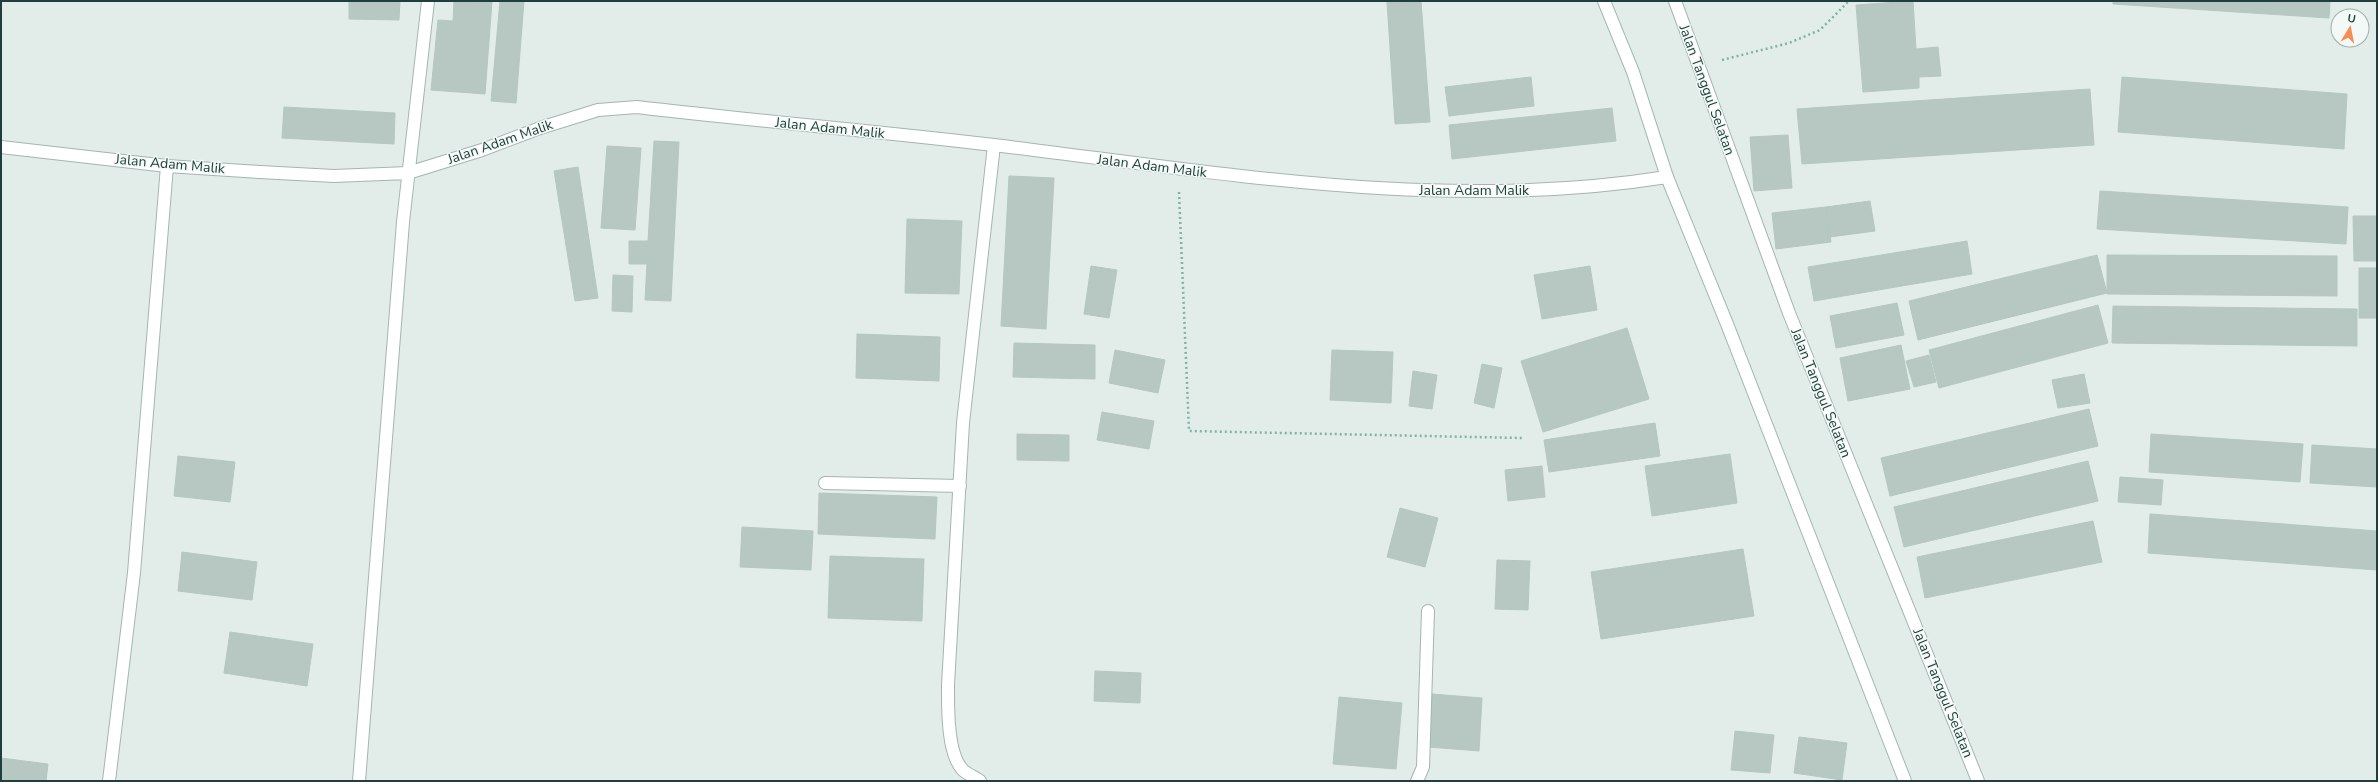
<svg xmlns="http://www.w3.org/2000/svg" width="2378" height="782" viewBox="0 0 2378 782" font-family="'Nunito Sans',sans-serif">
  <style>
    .building { fill: #b7c8c2; stroke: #b4c7c1 }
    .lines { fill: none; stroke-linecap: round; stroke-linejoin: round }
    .street-casing { stroke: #a4b5b1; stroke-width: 14 }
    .secondary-casing { stroke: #a0b9b3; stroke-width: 14 }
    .path { stroke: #81b2a7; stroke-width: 2.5; stroke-dasharray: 2 3; stroke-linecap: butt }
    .street { stroke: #fff; stroke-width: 12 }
    .secondary { stroke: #fff; stroke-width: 12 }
    .labels { text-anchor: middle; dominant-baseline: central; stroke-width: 3; stroke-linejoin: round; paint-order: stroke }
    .street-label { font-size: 14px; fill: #213f3a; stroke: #f3f9f7 }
  </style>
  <rect width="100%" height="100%" fill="#e2ede9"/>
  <path class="building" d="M 349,1 L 400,1 L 399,20 L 349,19 Z
    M 454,1 L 492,2 L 485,94 L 431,90 L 438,20 L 453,21 Z
    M 500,1 L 524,1 L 516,103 L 491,101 Z
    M 1421,1 L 1430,122 L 1395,124 L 1387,2 Z
    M 1913,1 L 1916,49 L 1938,47 L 1941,76 L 1919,77 L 1919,88 L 1863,92 L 1856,5 Z
    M 2113,1 L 2330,1 L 2329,18 L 2113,4 Z
    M 1531,77 L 1534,106 L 1449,116 L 1445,87 Z
    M 2122,77 L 2347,94 L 2344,149 L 2118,132 Z
    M 2090,89 L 2094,145 L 1802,164 L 1797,109 Z
    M 284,107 L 395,113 L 394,144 L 282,138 Z
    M 1612,108 L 1616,141 L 1452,159 L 1449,125 Z
    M 1788,135 L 1792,188 L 1754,191 L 1750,137 Z
    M 654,141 L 679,142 L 671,301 L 645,300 L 647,264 L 629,264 L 629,241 L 648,241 Z
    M 607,146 L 641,148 L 635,230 L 601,228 Z
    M 578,167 L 598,298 L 575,301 L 554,171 Z
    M 1009,176 L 1054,178 L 1046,329 L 1001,326 Z
    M 2100,191 L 2348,207 L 2346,244 L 2097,229 Z
    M 1870,201 L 1875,231 L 1830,237 L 1826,207 Z
    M 1826,207 L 1831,242 L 1776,249 L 1772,213 Z
    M 2353,216 L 2377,216 L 2377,261 L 2354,261 Z
    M 907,219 L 962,221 L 959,294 L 905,293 Z
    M 1967,241 L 1972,274 L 1814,301 L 1808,267 Z
    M 2097,255 L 2107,293 L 1918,340 L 1909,301 Z
    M 2107,255 L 2337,256 L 2337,296 L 2107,294 Z
    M 1091,266 L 1117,270 L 1109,318 L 1084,314 Z
    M 1590,266 L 1597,310 L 1542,319 L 1534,275 Z
    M 2359,268 L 2377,268 L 2377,318 L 2359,318 Z
    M 613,275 L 633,276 L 632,312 L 612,311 Z
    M 1897,303 L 1904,335 L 1836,348 L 1830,316 Z
    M 2098,305 L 2108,343 L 1939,388 L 1929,350 Z
    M 2113,306 L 2357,309 L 2357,346 L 2112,343 Z
    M 1627,328 L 1649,399 L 1543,432 L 1521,361 Z
    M 857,334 L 940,337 L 939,381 L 856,378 Z
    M 1014,343 L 1095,345 L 1095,379 L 1013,377 Z
    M 1901,345 L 1910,389 L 1848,401 L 1840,358 Z
    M 1115,350 L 1165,360 L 1158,393 L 1109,383 Z
    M 1332,350 L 1393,352 L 1391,403 L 1330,400 Z
    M 1929,355 L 1936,382 L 1914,387 L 1906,361 Z
    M 1482,364 L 1502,368 L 1494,408 L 1474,403 Z
    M 1413,371 L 1437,375 L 1432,409 L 1409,406 Z
    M 2084,374 L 2090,403 L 2058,408 L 2052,380 Z
    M 2089,409 L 2098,446 L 1890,496 L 1881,458 Z
    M 1102,412 L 1154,421 L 1149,449 L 1097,440 Z
    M 1655,423 L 1660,456 L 1549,472 L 1544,440 Z
    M 1017,434 L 1069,435 L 1069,461 L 1017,460 Z
    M 2151,434 L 2303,444 L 2300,482 L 2149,472 Z
    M 2312,445 L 2377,449 L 2377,487 L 2310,483 Z
    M 1730,454 L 1737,503 L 1652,516 L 1645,466 Z
    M 178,456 L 235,462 L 230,502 L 174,496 Z
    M 2088,461 L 2098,501 L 1904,547 L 1894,507 Z
    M 1542,466 L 1545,497 L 1508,501 L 1505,470 Z
    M 2120,477 L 2163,480 L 2161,505 L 2118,502 Z
    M 819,493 L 937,497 L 935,539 L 818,534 Z
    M 1400,508 L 1438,518 L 1425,567 L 1387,557 Z
    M 2150,514 L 2377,531 L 2377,570 L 2148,553 Z
    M 2093,521 L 2102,562 L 1925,598 L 1917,557 Z
    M 742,527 L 813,531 L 811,570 L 740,567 Z
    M 1743,549 L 1754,616 L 1601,639 L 1591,572 Z
    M 182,552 L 257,562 L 252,600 L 178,591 Z
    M 830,556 L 924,559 L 922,621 L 828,618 Z
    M 1497,560 L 1530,561 L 1528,610 L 1495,609 Z
    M 230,632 L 313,644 L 307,686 L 224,673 Z
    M 1095,671 L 1141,673 L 1140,703 L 1094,701 Z
    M 1432,694 L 1482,698 L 1479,751 L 1429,747 Z
    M 1339,697 L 1402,703 L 1396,769 L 1333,764 Z
    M 1735,731 L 1774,735 L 1770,773 L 1731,770 Z
    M 1799,737 L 1847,743 L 1842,780 L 1794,773 Z
    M 1,758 L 48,764 L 46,781 L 1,781 Z"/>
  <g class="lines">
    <g class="street-casing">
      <path id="street" d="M 1675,1 L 1789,313 L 1978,781
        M 1,147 L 167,166 L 260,172 L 334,176 L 408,173 L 482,150 L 540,128 L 598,110 L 637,107 C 756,121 875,131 994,145 C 1219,172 1440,213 1667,177
        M 825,483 L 960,486
        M 109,781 L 134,573 L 167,166
        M 359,781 L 403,222 L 428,1
        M 980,781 C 975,777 966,774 962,769 C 947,752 948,707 948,685 L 963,423 L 994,145
        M 1417,781 L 1423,767 L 1428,611"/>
    </g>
    <g class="secondary-casing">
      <path id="secondary" d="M 1604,1 L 1633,72 L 1667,177 L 1727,324 L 1905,781"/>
    </g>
    <path class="path" d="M 1722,60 L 1789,43 L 1820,30 L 1849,1
      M 1179,192 L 1189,431 L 1522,438"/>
    <use href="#street" class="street"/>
    <use href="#secondary" class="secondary"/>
  </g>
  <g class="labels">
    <g class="street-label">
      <text transform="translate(1707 90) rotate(70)">Jalan Tanggul Selatan</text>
      <text transform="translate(830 128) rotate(6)">Jalan Adam Malik</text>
      <text transform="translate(500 142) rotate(-19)">Jalan Adam Malik</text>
      <text transform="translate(170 164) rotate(5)">Jalan Adam Malik</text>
      <text transform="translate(1152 166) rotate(7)">Jalan Adam Malik</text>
      <text x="1474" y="190">Jalan Adam Malik</text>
      <text transform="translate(1821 393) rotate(68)">Jalan Tanggul Selatan</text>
      <text transform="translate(1943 693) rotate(68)">Jalan Tanggul Selatan</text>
    </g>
  </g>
  <rect width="2378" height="782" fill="none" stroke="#213f3a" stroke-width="4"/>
  <g transform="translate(2350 28) rotate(10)"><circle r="19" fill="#f3f9f7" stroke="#9fafab"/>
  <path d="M0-3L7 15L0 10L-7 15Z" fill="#f78d55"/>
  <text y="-6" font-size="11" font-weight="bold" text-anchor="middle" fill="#213f3a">U</text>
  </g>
</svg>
